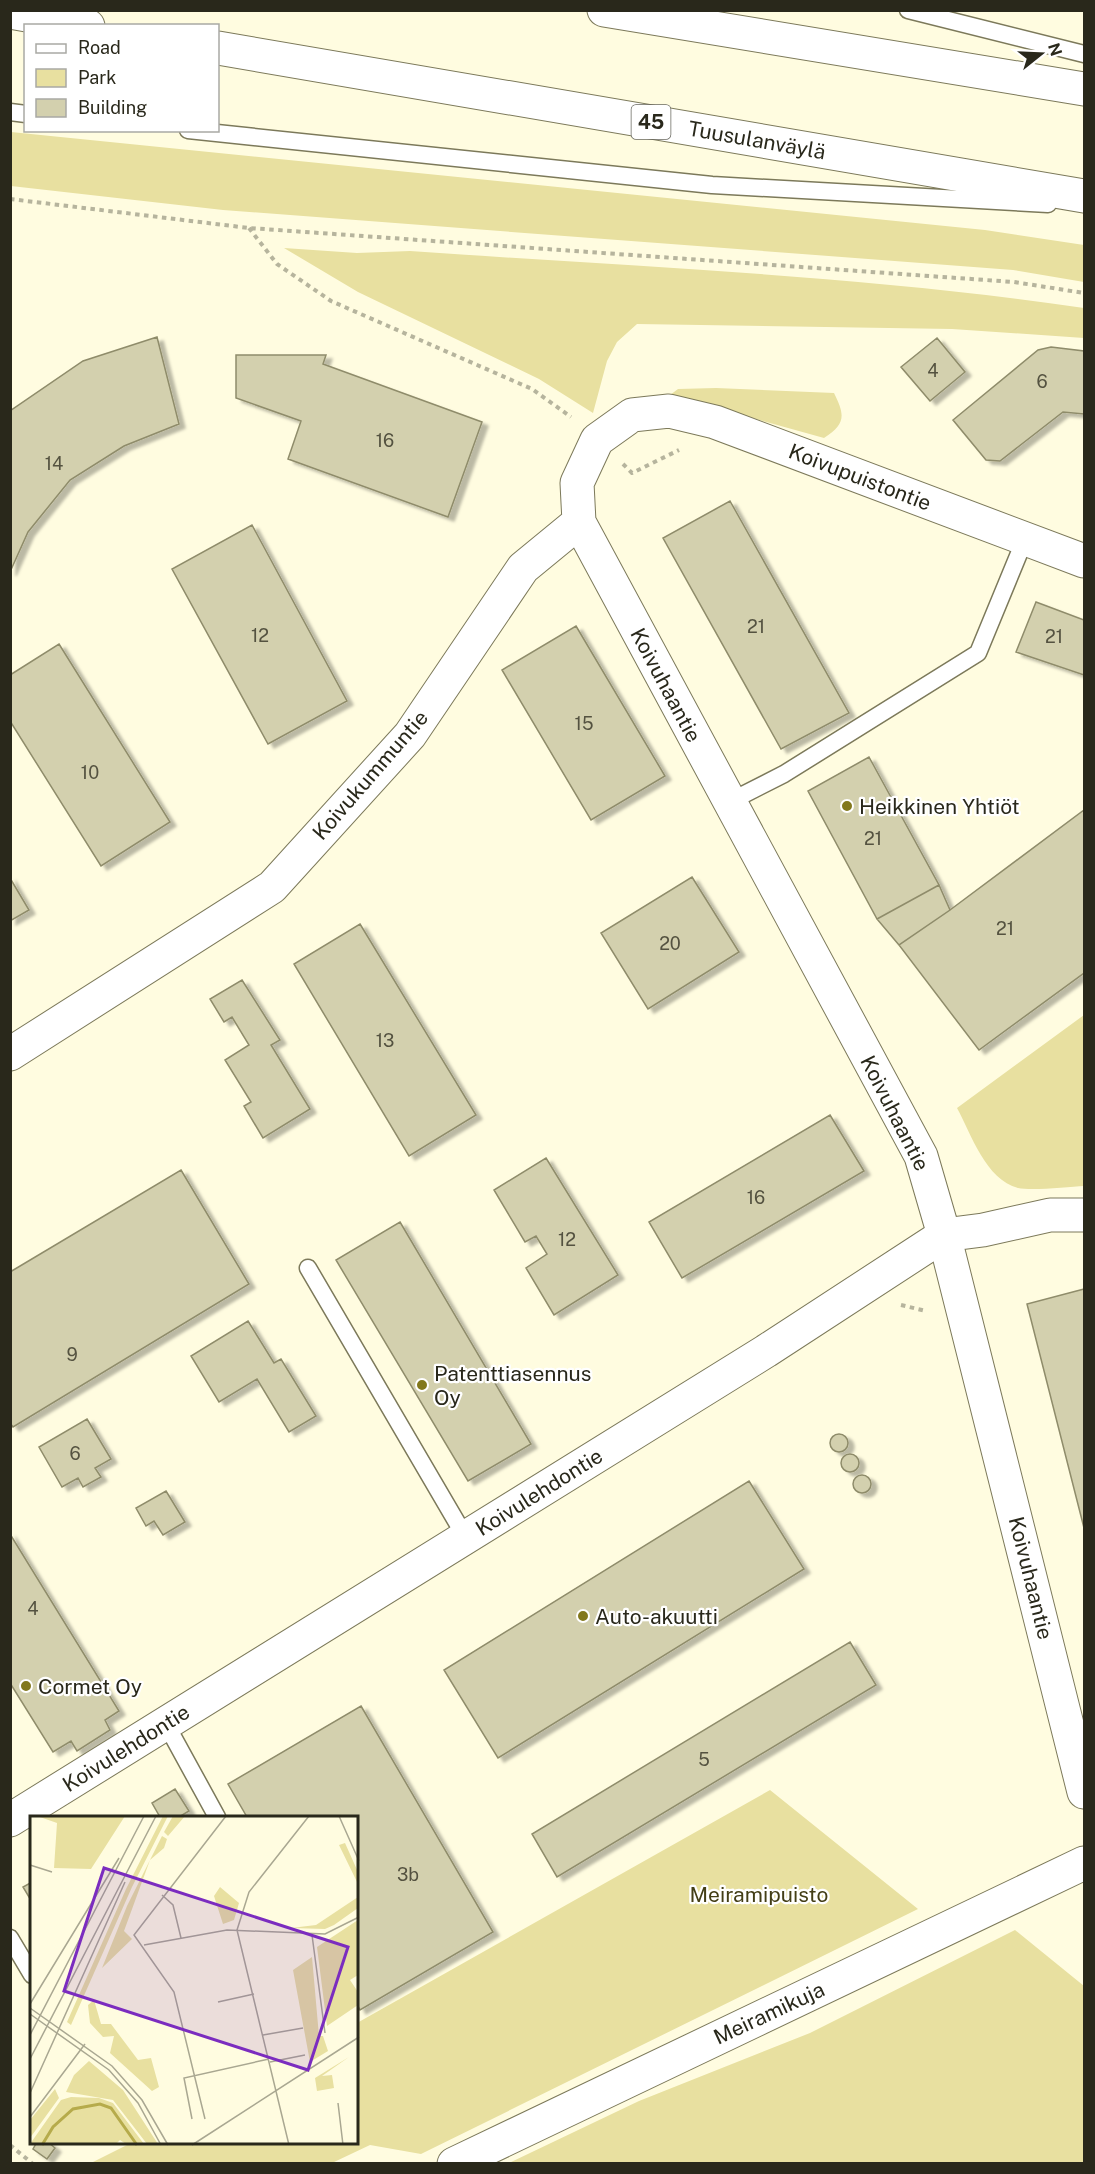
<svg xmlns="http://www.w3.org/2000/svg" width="1095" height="2174" viewBox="0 0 1095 2174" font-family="'Public Sans',sans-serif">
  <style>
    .green { fill: #e8e0a0 }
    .building { fill: #d3d0ae; stroke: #8f8c6b; stroke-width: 1.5; filter: url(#shadow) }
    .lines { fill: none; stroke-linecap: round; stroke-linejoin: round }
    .service-casing { stroke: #7c795a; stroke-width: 19 }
    .minor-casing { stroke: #7c795a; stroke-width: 35 }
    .motorway-casing { stroke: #7c795a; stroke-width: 35 }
    .path { stroke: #b6b49d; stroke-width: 4; stroke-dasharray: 4.5 4.5; stroke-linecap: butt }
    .service { stroke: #fff; stroke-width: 16 }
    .minor { stroke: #fff; stroke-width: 33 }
    .motorway { stroke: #fff; stroke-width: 33 }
    .poi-dot { fill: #82781c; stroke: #fff; stroke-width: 2 }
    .labels { text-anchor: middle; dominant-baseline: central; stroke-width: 4.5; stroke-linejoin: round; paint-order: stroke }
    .number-label { font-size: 18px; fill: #545240 }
    .shield { fill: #fff; stroke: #69685f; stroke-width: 1.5 }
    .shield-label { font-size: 20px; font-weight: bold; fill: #29281b }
    .street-label { font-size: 21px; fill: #29281b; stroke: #fff }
    .poi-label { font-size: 21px; fill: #29281b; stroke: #fff; text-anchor: start }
    .park-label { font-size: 21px; fill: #433e16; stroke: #fff }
    .inset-river { fill: none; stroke: #b6ab4b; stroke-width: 3 }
    .inset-road { fill: none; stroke: #a9a791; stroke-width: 1.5 }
    .view { fill: #7b2cbf; fill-opacity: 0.15; stroke: #7b2cbf; stroke-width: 3 }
    .inset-edge { fill: none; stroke: #29281b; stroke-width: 3 }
  </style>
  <defs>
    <filter id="shadow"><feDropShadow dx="6" dy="4" stdDeviation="1.5" flood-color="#0004"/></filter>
  </defs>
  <rect width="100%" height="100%" fill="#fffce0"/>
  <path class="green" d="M 11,132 L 985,230 L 1084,245 L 1084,282 L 1013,270 L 223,210 L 11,186 Z
    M 284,248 L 357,253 L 410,251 C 635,267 861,275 1084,308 L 1084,338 L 952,329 L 637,324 L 617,342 L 607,361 L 593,413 L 539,379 L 358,292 Z
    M 716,388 L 834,393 C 845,415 846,424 824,438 L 670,395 L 678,389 Z
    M 1084,1015 L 1084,1186 C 1069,1187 1031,1191 1018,1188 C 986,1180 971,1134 957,1108 Z
    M 770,1790 L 918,1909 L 421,2154 L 370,2145 L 332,2163 L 91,2163 L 131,2143 L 357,2142 L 357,2023 Z
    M 1015,1930 L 1084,1986 L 1084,2163 L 509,2163 L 639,2101 L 810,2033 Z"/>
  <path class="building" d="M 157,337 L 179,424 L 124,446 L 70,480 L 28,532 L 10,572 L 10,411 L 83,361 Z
    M 937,338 L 965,372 L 930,401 L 901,367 Z
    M 1051,347 L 1084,351 L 1084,414 L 1063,412 L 1000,461 L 986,460 L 953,420 L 1038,350 Z
    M 236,355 L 326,355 L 323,364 L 482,422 L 448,517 L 288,459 L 301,421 L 236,398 Z
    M 730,501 L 849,713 L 781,749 L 663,538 Z
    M 252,525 L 347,701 L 268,744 L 172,569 Z
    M 1036,602 L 1084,620 L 1084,675 L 1016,652 Z
    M 576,626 L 665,776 L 591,820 L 502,670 Z
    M 59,644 L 170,822 L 101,866 L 10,721 L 10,675 Z
    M 869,757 L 939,885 L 877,919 L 808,791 Z
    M 1084,810 L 1084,973 L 979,1050 L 899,945 L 950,910 Z
    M 692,877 L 739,952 L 648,1009 L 601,933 Z
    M 10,878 L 29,910 L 10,921 Z
    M 939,885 L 950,910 L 899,945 L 877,919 Z
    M 360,924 L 476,1115 L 409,1156 L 294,964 Z
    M 242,980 L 280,1040 L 271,1045 L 310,1109 L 263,1138 L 244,1106 L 251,1102 L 225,1060 L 249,1045 L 232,1017 L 224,1022 L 210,999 Z
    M 830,1115 L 864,1171 L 682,1278 L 649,1222 Z
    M 546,1158 L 618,1275 L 554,1315 L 526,1268 L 547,1254 L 536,1236 L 525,1242 L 494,1190 Z
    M 181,1170 L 249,1284 L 13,1427 L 10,1423 L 10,1272 Z
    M 400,1222 L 531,1444 L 468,1481 L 336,1260 Z
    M 1084,1289 L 1084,1528 L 1027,1304 Z
    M 248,1321 L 274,1363 L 281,1359 L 316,1416 L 289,1432 L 257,1379 L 219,1402 L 191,1356 Z
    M 87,1419 L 111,1459 L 95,1468 L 101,1477 L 83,1487 L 78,1478 L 62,1487 L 39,1447 Z
    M830 1443a9 9 0 1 1 18 0a9 9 0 1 1-18 0Z
    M841 1463a9 9 0 1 1 18 0a9 9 0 1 1-18 0Z
    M853 1484a9 9 0 1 1 18 0a9 9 0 1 1-18 0Z
    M 749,1481 L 804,1569 L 498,1758 L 444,1670 Z
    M 166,1491 L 185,1522 L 163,1535 L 154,1521 L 146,1526 L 136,1508 Z
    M 10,1534 L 119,1711 L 105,1720 L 110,1730 L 77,1751 L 71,1741 L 53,1752 L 10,1683 Z
    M 850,1642 L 876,1685 L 557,1877 L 532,1834 Z
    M 361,1706 L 493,1932 L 360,2010 L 357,2004 L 357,1817 L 247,1817 L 228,1784 Z
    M 175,1789 L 189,1811 L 179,1817 L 160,1817 L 152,1803 Z
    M 32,1882 L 32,1902 L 23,1887 Z
    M 37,2142 L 48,2142 L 55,2148 L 47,2159 L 33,2149 Z"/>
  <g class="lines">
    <g class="service-casing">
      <path id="service" d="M 908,10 L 1084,54
        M 10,112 L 26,114
        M 188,130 L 712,185 L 1048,204
        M 729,802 L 784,774 L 978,653 L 1025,539
        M 308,1268 L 466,1538
        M 166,1724 L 217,1817
        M 10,1938 L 32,1975"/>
    </g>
    <g class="minor-casing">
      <path id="minor" d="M 579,522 L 921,1156 L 944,1235 L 1084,1792
        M 10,1054 L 272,887 L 410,735 L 523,568 L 579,522 L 577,483 L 597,440 L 632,415 L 669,411 L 715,422 L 1084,561
        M 10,1820 L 766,1351 L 944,1235 L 983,1230 L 1050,1215 L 1084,1215
        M 454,2164 L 1084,1863"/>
    </g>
    <g class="motorway-casing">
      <path id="motorway" d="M 604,10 L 1084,89
        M 10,12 L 88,26
        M 218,48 L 1084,196"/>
    </g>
    <path class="path" d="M 10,199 L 249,228 L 1014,282 L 1084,293
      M 249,228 L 277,264 L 331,301 L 532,389 L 571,417
      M 623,464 L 632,473 L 679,450
      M 901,1305 L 926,1311
      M 10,2145 L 33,2164"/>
    <use href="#service" class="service"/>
    <use href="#minor" class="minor"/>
    <use href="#motorway" class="motorway"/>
  </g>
  <g class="poi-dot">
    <circle cx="847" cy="806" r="6"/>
    <circle cx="422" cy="1385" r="6"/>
    <circle cx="583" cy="1616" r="6"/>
    <circle cx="26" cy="1686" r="6"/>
  </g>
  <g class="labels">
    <g class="number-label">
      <text x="933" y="370">4</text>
      <text x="1042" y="381">6</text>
      <text x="385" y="440">16</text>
      <text x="54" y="463">14</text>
      <text x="756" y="626">21</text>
      <text x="260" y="635">12</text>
      <text x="1054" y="636">21</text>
      <text x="584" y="723">15</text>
      <text x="90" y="772">10</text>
      <text x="873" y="838">21</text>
      <text x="1005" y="928">21</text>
      <text x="670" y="943">20</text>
      <text x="385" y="1040">13</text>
      <text x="756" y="1197">16</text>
      <text x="567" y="1239">12</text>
      <text x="72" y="1354">9</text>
      <text x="75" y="1453">6</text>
      <text x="33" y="1608">4</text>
      <text x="704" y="1759">5</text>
      <text x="408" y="1874">3b</text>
    </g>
    <rect class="shield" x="631.5" y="105" width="39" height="34" rx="4.5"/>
    <g class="shield-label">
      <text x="651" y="122">45</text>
    </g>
    <g class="street-label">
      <text transform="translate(757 140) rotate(10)">Tuusulanväylä</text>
      <text transform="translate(860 477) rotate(21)">Koivupuistontie</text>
      <text transform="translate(666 685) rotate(62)">Koivuhaantie</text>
      <text transform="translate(370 775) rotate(-49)">Koivukummuntie</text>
      <text transform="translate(895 1113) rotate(63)">Koivuhaantie</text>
      <text transform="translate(539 1492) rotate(-32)">Koivulehdontie</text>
      <text transform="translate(1031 1578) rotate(76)">Koivuhaantie</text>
      <text transform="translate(126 1748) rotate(-32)">Koivulehdontie</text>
      <text transform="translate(769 2013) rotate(-25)">Meiramikuja</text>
    </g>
    <g class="poi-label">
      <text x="859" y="806">Heikkinen Yhtiöt</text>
      <text x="434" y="1373">Patenttiasennus<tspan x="434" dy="24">Oy</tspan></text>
      <text x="595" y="1616">Auto-akuutti</text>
      <text x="38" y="1686">Cormet Oy</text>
    </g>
    <g class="park-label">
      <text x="759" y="1894">Meiramipuisto</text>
    </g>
  </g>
  <g transform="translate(30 1816)">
    <rect width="328" height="328" fill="#fffce0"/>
    <path d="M 7,0 L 95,0 L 61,53 L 24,52 L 27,7 ZM 133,0 L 138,0 L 102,71 L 41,209 L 37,206 L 96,73 ZM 143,0 L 155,0 L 138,20 L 134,16 ZM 132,20 L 137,23 L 134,32 L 120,44 L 94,115 L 102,123 L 72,152 L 97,90 ZM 315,27 L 328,56 L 328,68 L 309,29 ZM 190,71 L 209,87 L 204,104 L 193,108 L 184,80 ZM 328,81 L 328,92 L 304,109 L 295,113 L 261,112 L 286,109 ZM 328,104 L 328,159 L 320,164 L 328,176 L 328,189 L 297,210 L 287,131 ZM 282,141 L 289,220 L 293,220 L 298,235 L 280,246 L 263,154 ZM 64,184 L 71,208 L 81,208 L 108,244 L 121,242 L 129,271 L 122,275 L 80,237 L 84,220 L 73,221 L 60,207 L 58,189 ZM 319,241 L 292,260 L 302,259 L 304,272 L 287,275 L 285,262 ZM 59,245 L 93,274 L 128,328 L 117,328 L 83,284 L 36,276 L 44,259 ZM 25,273 L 29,282 L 0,322 L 0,304 ZM 41,281 L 69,282 L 83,287 L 114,328 L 96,328 L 90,324 L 86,328 L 0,328 L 31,284 Z" fill="#e8e0a0"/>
    <path class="inset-river" d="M 12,329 L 23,311 L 43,293 L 70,288 L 81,292 L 107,329"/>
    <path class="inset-road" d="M 309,0 L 329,45M 0,49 L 22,56M 132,79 L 143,89 L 151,122M 282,119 L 295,217M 114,129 L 197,114 L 295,118 L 329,101M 188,186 L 224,178M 0,188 L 89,42M 0,192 L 82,250 L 112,284 L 138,329M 0,198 L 79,254 L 108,287 L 131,329M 0,219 L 114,0M 233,219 L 273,212M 0,243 L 126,0M 240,246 L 275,239M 0,277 L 95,66M 308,287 L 313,329M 0,301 L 55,228M 162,303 L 154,262 L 239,243M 175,303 L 144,176 L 104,119 L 196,0M 162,329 L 329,221M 259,329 L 207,114 L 219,76 L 279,0"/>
    <path class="view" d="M 74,52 L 318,131 L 278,254 L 34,175 Z"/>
    <rect width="328" height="328" class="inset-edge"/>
  </g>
  <rect width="1095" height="2174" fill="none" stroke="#29281b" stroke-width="24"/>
  <rect x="24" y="24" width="195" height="108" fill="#ffffff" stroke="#a9a9a4" stroke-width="1.5"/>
  <rect x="36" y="44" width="30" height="9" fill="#ffffff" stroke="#a9a9a4" stroke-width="1.5"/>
  <text x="78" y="54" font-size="18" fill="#29281b">Road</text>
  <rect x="36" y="69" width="30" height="18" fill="#e8e0a0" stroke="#a9a9a4" stroke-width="1.5"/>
  <text x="78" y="84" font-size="18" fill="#29281b">Park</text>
  <rect x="36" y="99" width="30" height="18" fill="#d3d0ae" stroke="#a9a9a4" stroke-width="1.5"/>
  <text x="78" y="114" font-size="18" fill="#29281b">Building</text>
  <g transform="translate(1041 54) rotate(72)" stroke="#ffffff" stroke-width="4.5" paint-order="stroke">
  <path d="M0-4.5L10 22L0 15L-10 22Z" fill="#29281b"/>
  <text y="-9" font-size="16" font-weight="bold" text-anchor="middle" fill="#29281b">N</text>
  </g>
</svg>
